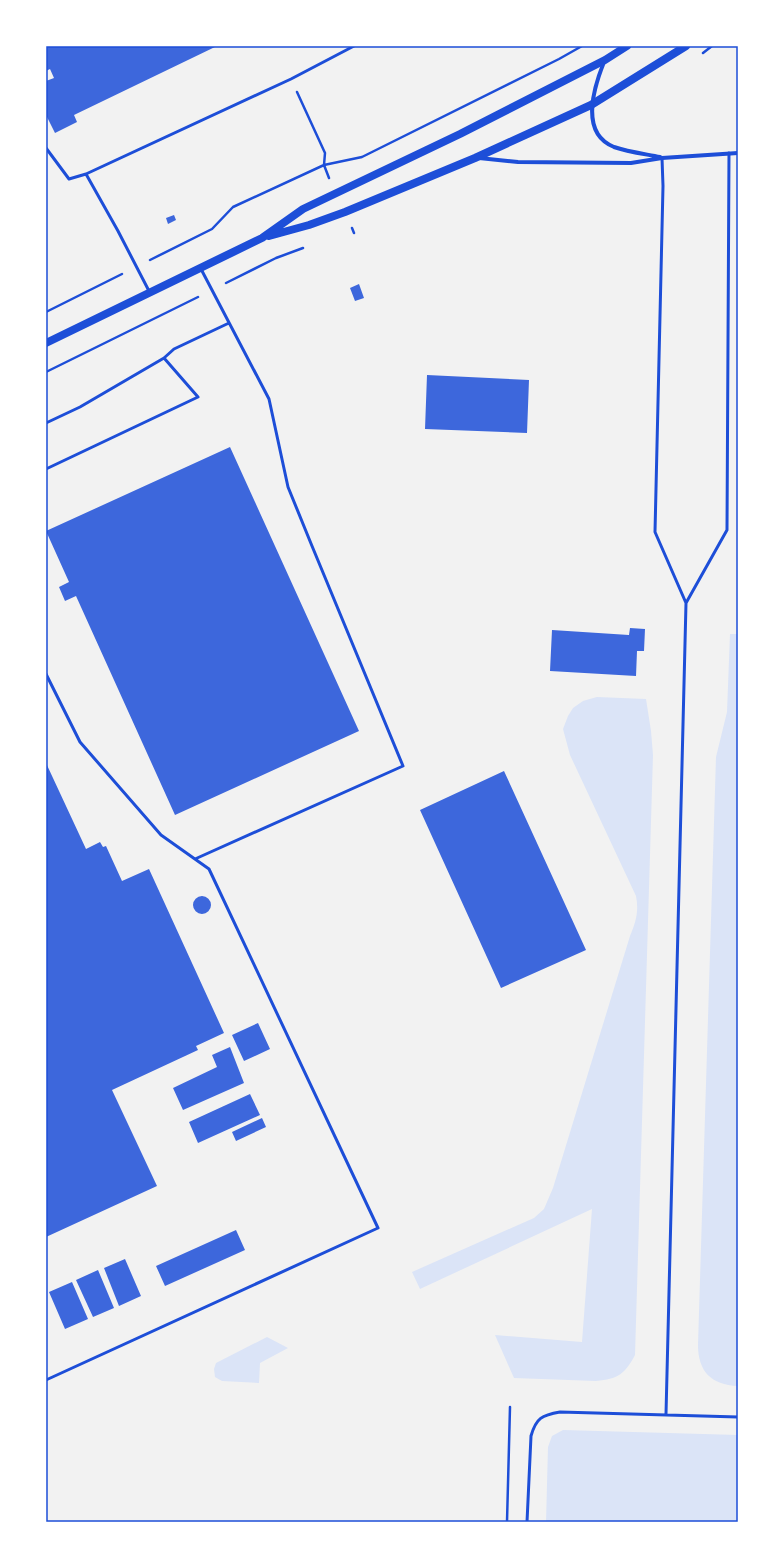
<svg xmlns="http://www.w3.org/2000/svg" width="784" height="1568" viewBox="0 0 784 1568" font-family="Quicksand,sans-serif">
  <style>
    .green { fill: #dbe4f7 }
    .building { fill: #3d67dc }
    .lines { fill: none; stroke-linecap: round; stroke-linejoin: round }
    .path { stroke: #1d4ed8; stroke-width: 2.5 }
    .service { stroke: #1d4ed8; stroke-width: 3 }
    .minor { stroke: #1d4ed8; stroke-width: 4 }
    .secondary { stroke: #1d4ed8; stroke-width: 8 }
    .neatline { fill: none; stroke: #1d4ed8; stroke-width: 1.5 }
  </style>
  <rect width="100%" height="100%" fill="#f2f2f2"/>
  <path class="green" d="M 730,634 L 738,634 L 738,1386 C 711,1385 698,1371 698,1345 L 716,757 L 727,712 Z
    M 597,697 L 646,699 L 651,731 L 653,755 L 635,1355 C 625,1374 618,1379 596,1381 L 514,1378 L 495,1335 L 582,1342 L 592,1209 L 420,1289 L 412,1272 L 534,1218 L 544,1209 L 553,1188 L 630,936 C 636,922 639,911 636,896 L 570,755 L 563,729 L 568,716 L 573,708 L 583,701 Z
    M 267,1337 L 288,1348 L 260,1363 L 259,1383 L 222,1381 L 215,1377 L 214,1369 L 216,1363 Z
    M 563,1430 L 738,1435 L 738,1522 L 546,1522 L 548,1447 L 552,1436 Z"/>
  <path class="building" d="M 46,46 L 217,46 L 74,115 L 77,122 L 55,133 L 46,115 L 46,81 L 54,78 L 50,69 L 46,71 Z
    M 174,215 L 176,220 L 168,224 L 166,218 Z
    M 359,284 L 364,298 L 355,301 L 350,288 Z
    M 427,375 L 529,380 L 527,433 L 425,429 Z
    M 230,447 L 359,731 L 175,815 L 76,596 L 65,601 L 59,587 L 69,582 L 46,531 Z
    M 630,628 L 645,629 L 644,651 L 637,651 L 636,676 L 550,671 L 552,630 L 629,635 Z
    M 46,763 L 86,849 L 100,842 L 103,847 L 106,846 L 122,881 L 149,869 L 224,1033 L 196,1046 L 198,1050 L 112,1090 L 157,1186 L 46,1237 Z
    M 504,771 L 586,950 L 501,988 L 420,810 Z
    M193 905a9 9 0 1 1 18 0a9 9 0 1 1-18 0Z
    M 258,1023 L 270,1049 L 244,1061 L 232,1035 Z
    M 230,1047 L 244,1083 L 183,1110 L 173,1088 L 217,1067 L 212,1055 Z
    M 250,1094 L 260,1115 L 198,1143 L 189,1122 Z
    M 262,1118 L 266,1127 L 236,1141 L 232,1132 Z
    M 236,1230 L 245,1250 L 165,1286 L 156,1266 Z
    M 125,1259 L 141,1296 L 119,1306 L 104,1268 Z
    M 98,1270 L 114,1308 L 93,1317 L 76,1280 Z
    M 72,1282 L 88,1319 L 65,1329 L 49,1292 Z"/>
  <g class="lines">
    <path class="path" d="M 703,53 L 712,46
      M 297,92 L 325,153 L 324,165 L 329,178
      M 352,228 L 354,233
      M 150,260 L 212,229 L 233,207 L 324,165 L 362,157 L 559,59 L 582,46
      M 226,283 L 276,258 L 303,248
      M 46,312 L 122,274
      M 46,372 L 198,297
      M 507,1522 L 510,1407"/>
    <path class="service" d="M 46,148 L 69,179 L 86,174 L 291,79 L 354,46
      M 662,158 L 663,186 L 655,532 L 686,603 L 666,1414
      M 86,174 L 118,231 L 149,291
      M 46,423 L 80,407 L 164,358 L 174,349 L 229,323
      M 46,469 L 198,397 L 164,358
      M 686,603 L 727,530 L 729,153
      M 46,674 L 80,742 L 161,835 L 209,869 L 378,1228 L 46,1380
      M 195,859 L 403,766 L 312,546 L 288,487 L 269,399 L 201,269
      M 527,1522 L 531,1436 C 536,1418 542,1415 560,1412 L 738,1417"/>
    <path class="minor" d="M 604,62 C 594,87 579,133 614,147 C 628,152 645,154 660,157
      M 479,158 L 518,162 L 631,163 L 662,158 L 738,153"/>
    <path class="secondary" d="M 269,236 L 309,225 L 345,212 L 475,158 L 591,105 L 686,46
      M 46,343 L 262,238 L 303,209 L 460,134 L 605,60 L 627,46"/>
  </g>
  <rect width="784" height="1568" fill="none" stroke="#ffffff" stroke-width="94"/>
  <rect x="47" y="47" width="690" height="1474" class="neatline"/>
</svg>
